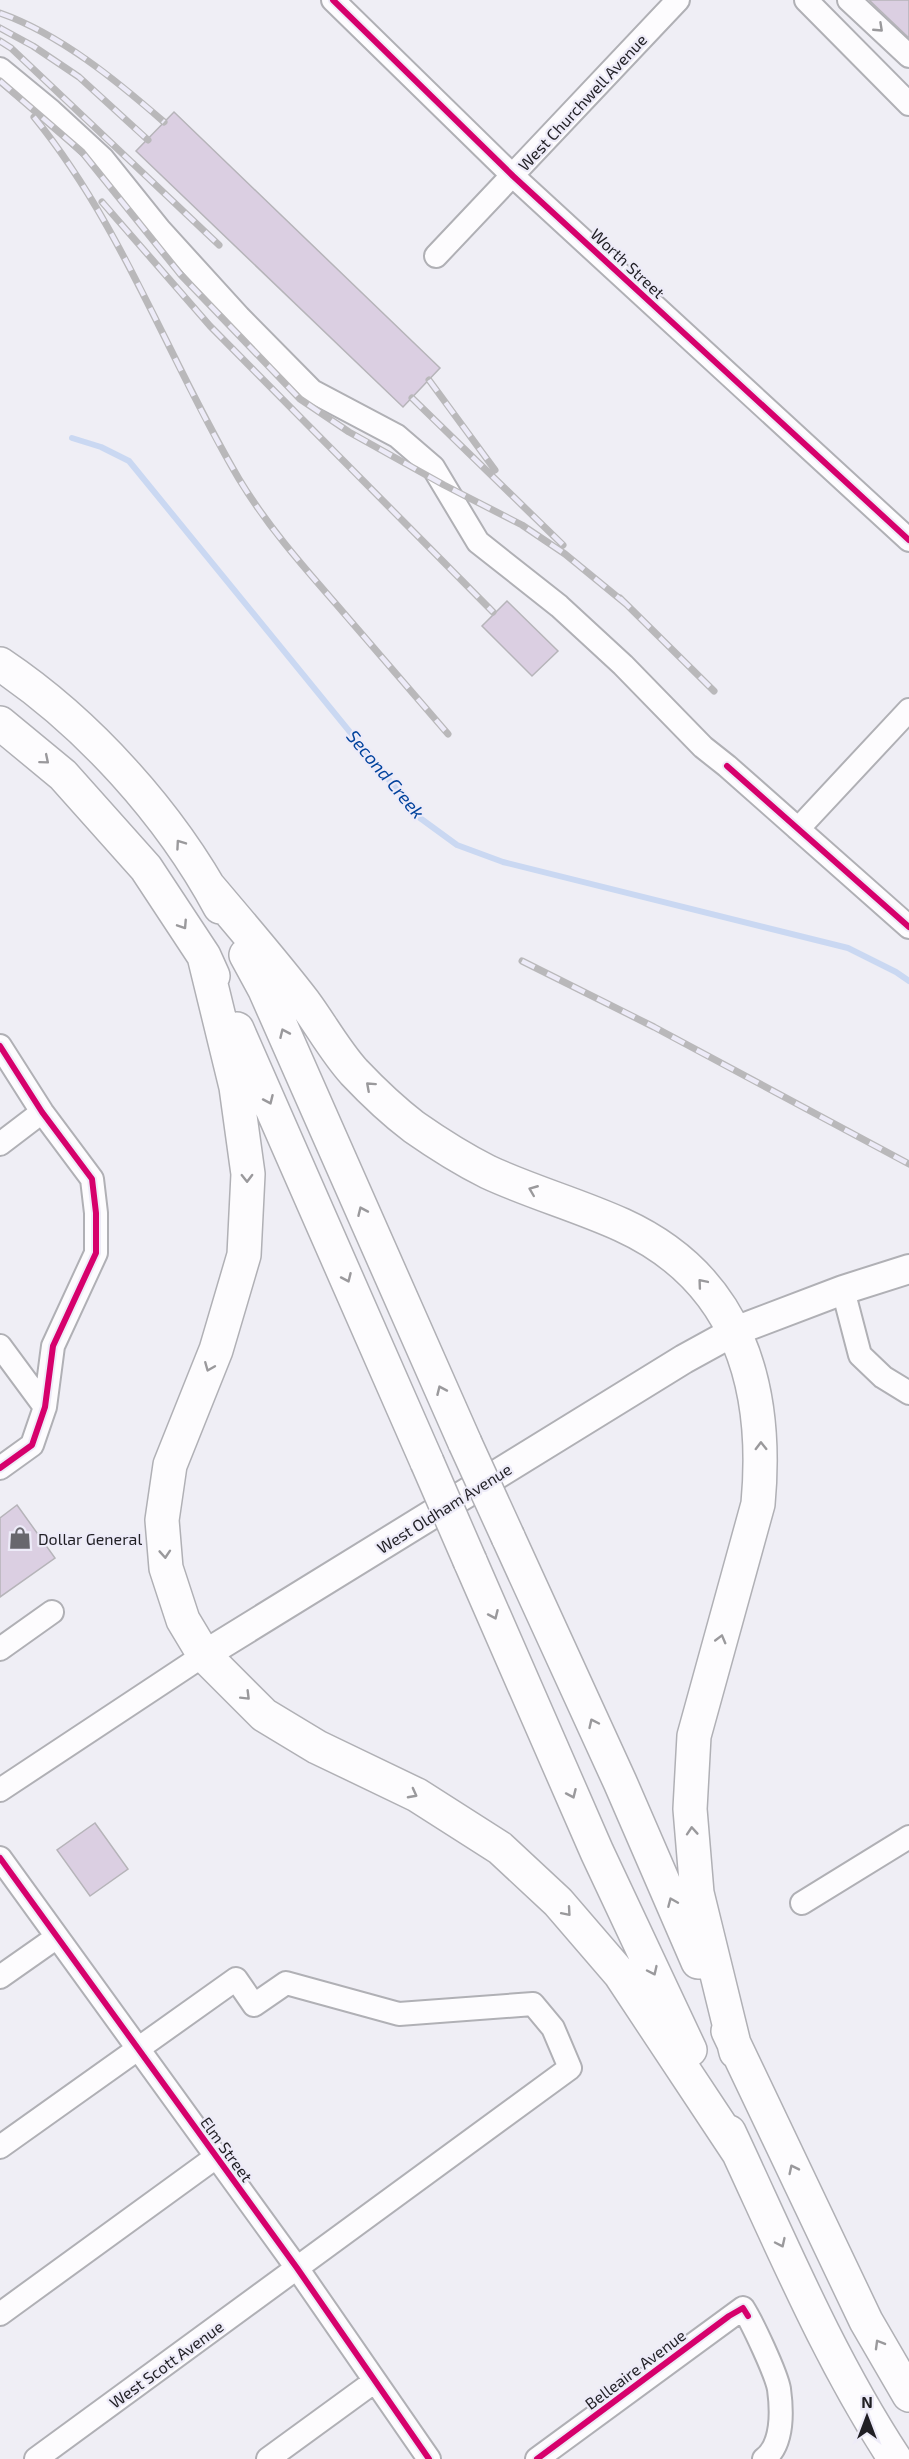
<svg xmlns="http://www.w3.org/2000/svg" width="909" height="2459" viewBox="0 0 909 2459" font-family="'Exo 2',sans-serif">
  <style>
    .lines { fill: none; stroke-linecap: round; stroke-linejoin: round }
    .stream { stroke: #cad8f2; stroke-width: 6 }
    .building { fill: #dbcfe2; stroke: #b6b4b9; stroke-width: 1.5 }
    .minor-casing { stroke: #b0b0b5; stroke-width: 26 }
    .major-casing { stroke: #b0b0b5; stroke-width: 32 }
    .highway-casing { stroke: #b0b0b5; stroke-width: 36 }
    .minor { stroke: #fdfcfe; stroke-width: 22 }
    .major { stroke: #fdfcfe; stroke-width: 28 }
    .highway { stroke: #fdfcfe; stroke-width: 33 }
    .rail-casing { stroke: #b9b8ba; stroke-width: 7 }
    .rail { stroke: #edebf8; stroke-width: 4.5; stroke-dasharray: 14; stroke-linecap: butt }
    .highway-bridge-casing { stroke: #b0b0b5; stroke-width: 36; stroke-linecap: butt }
    .highway-bridge { stroke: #fdfcfe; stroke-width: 33 }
    .cycleway-casing { stroke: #edebf8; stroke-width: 10 }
    .cycleway { stroke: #d6006c; stroke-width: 6 }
    .oneway { stroke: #9a999c }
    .labels { text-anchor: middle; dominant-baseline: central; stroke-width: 4.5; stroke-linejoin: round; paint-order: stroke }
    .street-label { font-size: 16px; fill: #201f24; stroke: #edebf8 }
    .poi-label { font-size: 16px; fill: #201f24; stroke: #edebf8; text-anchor: start }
    .water-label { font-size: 18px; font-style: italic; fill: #00429c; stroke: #edebf8 }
  </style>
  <rect width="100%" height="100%" fill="#efeef5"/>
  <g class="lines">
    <path class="stream" d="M 72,438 L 101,447 L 129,461 L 420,818 L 457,845 L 503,862 L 848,948 L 896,972 L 909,981"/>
  </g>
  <path class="building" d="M 869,0 L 909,0 L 909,38 Z
    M 174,112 L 440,368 L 403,407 L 136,151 Z
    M 507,601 L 558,651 L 532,676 L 482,626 Z
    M 17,1505 L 55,1558 L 0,1597 L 0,1518 Z
    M 95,1823 L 128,1869 L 90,1896 L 57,1850 Z"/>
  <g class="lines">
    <g class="minor-casing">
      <path id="minor" d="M 333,0 L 513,176 L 909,540
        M 806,0 L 909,104
        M 849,0 L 909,56
        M 0,69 L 51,111 L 102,158 L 159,229 L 239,317 L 312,391 L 397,436 L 433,467 L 478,542 L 559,606 L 623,665 L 703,747 L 727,766 L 909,927
        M 436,256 L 678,0
        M 798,829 L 909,710
        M 0,1046 L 42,1112 L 92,1179 L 96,1213 L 96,1253 L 53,1346 L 45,1407 L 32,1445 L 0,1468
        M 0,1144 L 42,1112
        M 843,1290 L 860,1355 L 883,1377 L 909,1393
        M 0,1346 L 45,1407
        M 0,1649 L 52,1612
        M 0,1790 L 204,1655
        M 0,1858 L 297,2268 L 429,2459
        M 802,1903 L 909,1837
        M 0,1977 L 57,1937
        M 0,2147 L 236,1979 L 254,2005 L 286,1983 L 399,2014 L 533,2004 L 553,2028 L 570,2068 L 36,2459
        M 0,2314 L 216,2157
        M 268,2459 L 375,2381
        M 537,2459 L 743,2308 C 752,2322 776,2373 779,2389 C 782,2411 783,2445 764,2459"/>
    </g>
    <g class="major-casing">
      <path id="major" d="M 204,1655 L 684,1359 L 735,1331 L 843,1290 L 909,1269"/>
    </g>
    <g class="highway-casing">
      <path id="highway" d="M 0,664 C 88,723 170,814 220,907
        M 0,723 L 63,775 L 146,868 L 204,956 L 213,976
        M 209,887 C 241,925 274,963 304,1002 C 321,1025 335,1051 354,1072 C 372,1091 393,1111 414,1127 C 434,1141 466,1161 488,1172 C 531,1192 578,1205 622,1225 C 738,1278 769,1385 758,1504 L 694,1736 L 690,1809 L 697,1893 L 736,2052
        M 246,955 L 265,990 L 465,1443
        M 204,956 L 236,1087 L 248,1174 L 244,1255 L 216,1350 L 170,1465 L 162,1520 L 166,1568 L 183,1620 L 204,1655 L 264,1715 L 317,1747 L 417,1795 L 500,1848 L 558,1902 L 620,1974 L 738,2152
        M 237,1029 L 427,1462
        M 508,1537 L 620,1782 L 698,1962
        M 470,1561 L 597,1852 L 690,2050
        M 728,2031 L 866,2321 L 909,2395
        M 729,2132 C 781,2243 828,2357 895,2459"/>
    </g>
    <use href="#minor" class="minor"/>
    <use href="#major" class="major"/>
    <use href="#highway" class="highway"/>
    <g class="rail-casing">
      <path id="rail" d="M 0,13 C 60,34 117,81 164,122
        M 0,28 L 33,46 L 79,77 L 148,140
        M 0,41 L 11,48 L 219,245
        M 0,81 L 82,152 L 181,275 L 300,399 L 349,432 L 444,485 L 522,525 L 565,554 L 626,604
        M 34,117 C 122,225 168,359 239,479 C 266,524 301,564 336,604 C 373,647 411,691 448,734
        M 102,202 L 210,326 L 493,612
        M 429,380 L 495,470
        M 412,398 L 563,545
        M 620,598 L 714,691
        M 522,961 L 654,1027 L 909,1164"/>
    </g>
    <use href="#rail" class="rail"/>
    <g class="highway-bridge-casing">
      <path id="highway-bridge" d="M 465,1443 L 508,1537
        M 427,1462 L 470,1561"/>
    </g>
    <use href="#highway-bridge" class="highway-bridge"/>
    <g class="cycleway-casing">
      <path id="cycleway" d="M 333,0 L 513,176 L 909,540
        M 727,766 L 909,927
        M 0,1046 L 42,1112 L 92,1179 L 96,1213 L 96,1253 L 53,1346 L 45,1407 L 32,1445 L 0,1468
        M 0,1858 L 297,2268 L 429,2459
        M 537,2459 L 729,2316 L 743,2308 L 748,2316"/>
    </g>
    <use href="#cycleway" class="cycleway"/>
  </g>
  <defs><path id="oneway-chevron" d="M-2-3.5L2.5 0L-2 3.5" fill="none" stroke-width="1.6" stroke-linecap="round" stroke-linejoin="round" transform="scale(1.5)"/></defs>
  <g class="oneway">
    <use href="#oneway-chevron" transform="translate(879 28) rotate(43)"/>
    <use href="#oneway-chevron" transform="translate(45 760) rotate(40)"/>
    <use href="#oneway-chevron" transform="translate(180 844) rotate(-125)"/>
    <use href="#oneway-chevron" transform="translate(183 925) rotate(57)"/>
    <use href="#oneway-chevron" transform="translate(284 1033) rotate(-114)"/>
    <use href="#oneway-chevron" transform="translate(370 1086) rotate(-138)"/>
    <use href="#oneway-chevron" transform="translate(269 1100) rotate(66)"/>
    <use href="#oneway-chevron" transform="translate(247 1178) rotate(89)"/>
    <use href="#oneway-chevron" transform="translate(533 1190) rotate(-158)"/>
    <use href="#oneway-chevron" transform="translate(362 1211) rotate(-114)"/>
    <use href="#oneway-chevron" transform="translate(347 1278) rotate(66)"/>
    <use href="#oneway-chevron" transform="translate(702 1283) rotate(-130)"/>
    <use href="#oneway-chevron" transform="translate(209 1367) rotate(112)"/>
    <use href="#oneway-chevron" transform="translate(441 1390) rotate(-114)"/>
    <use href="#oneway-chevron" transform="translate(761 1446) rotate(-91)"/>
    <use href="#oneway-chevron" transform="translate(165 1554) rotate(86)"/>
    <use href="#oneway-chevron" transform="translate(494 1615) rotate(66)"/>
    <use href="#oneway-chevron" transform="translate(721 1639) rotate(-75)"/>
    <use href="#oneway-chevron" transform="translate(246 1696) rotate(45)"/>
    <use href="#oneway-chevron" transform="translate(593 1723) rotate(-115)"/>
    <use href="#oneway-chevron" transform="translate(413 1794) rotate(28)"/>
    <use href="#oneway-chevron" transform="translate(572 1794) rotate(66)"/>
    <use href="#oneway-chevron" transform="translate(692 1831) rotate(-94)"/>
    <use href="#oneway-chevron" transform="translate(672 1902) rotate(-113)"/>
    <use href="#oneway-chevron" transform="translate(567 1912) rotate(49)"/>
    <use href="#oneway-chevron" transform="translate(653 1971) rotate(65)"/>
    <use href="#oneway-chevron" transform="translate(793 2169) rotate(-116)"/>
    <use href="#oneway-chevron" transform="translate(781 2243) rotate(65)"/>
    <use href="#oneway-chevron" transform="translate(879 2344) rotate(-120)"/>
  </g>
  <defs>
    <g id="shop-bare" transform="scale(1.8)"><path d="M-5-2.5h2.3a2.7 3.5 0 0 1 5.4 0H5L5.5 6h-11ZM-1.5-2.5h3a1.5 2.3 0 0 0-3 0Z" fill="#68676d" stroke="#edebf8" stroke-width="2.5" paint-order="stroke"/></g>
  </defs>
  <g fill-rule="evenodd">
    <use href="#shop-bare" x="20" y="1538"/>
  </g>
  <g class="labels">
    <g class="street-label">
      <text transform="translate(582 102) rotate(-47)">West Churchwell Avenue</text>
      <text transform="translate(628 263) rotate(43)">Worth Street</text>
      <text transform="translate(444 1508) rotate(-32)">West Oldham Avenue</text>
      <text transform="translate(227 2149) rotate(54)">Elm Street</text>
      <text transform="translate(166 2364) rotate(-36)">West Scott Avenue</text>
      <text transform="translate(635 2369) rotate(-37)">Belleaire Avenue</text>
    </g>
    <g class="poi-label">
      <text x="38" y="1538">Dollar General</text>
    </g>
    <g class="water-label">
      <text transform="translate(386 774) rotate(50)">Second Creek</text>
    </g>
  </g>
  <g transform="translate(867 2417)" stroke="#edebf8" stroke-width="4.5" paint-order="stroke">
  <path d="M0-4.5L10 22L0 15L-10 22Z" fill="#201f24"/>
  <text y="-9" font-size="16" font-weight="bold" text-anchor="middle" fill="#201f24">N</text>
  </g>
</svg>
